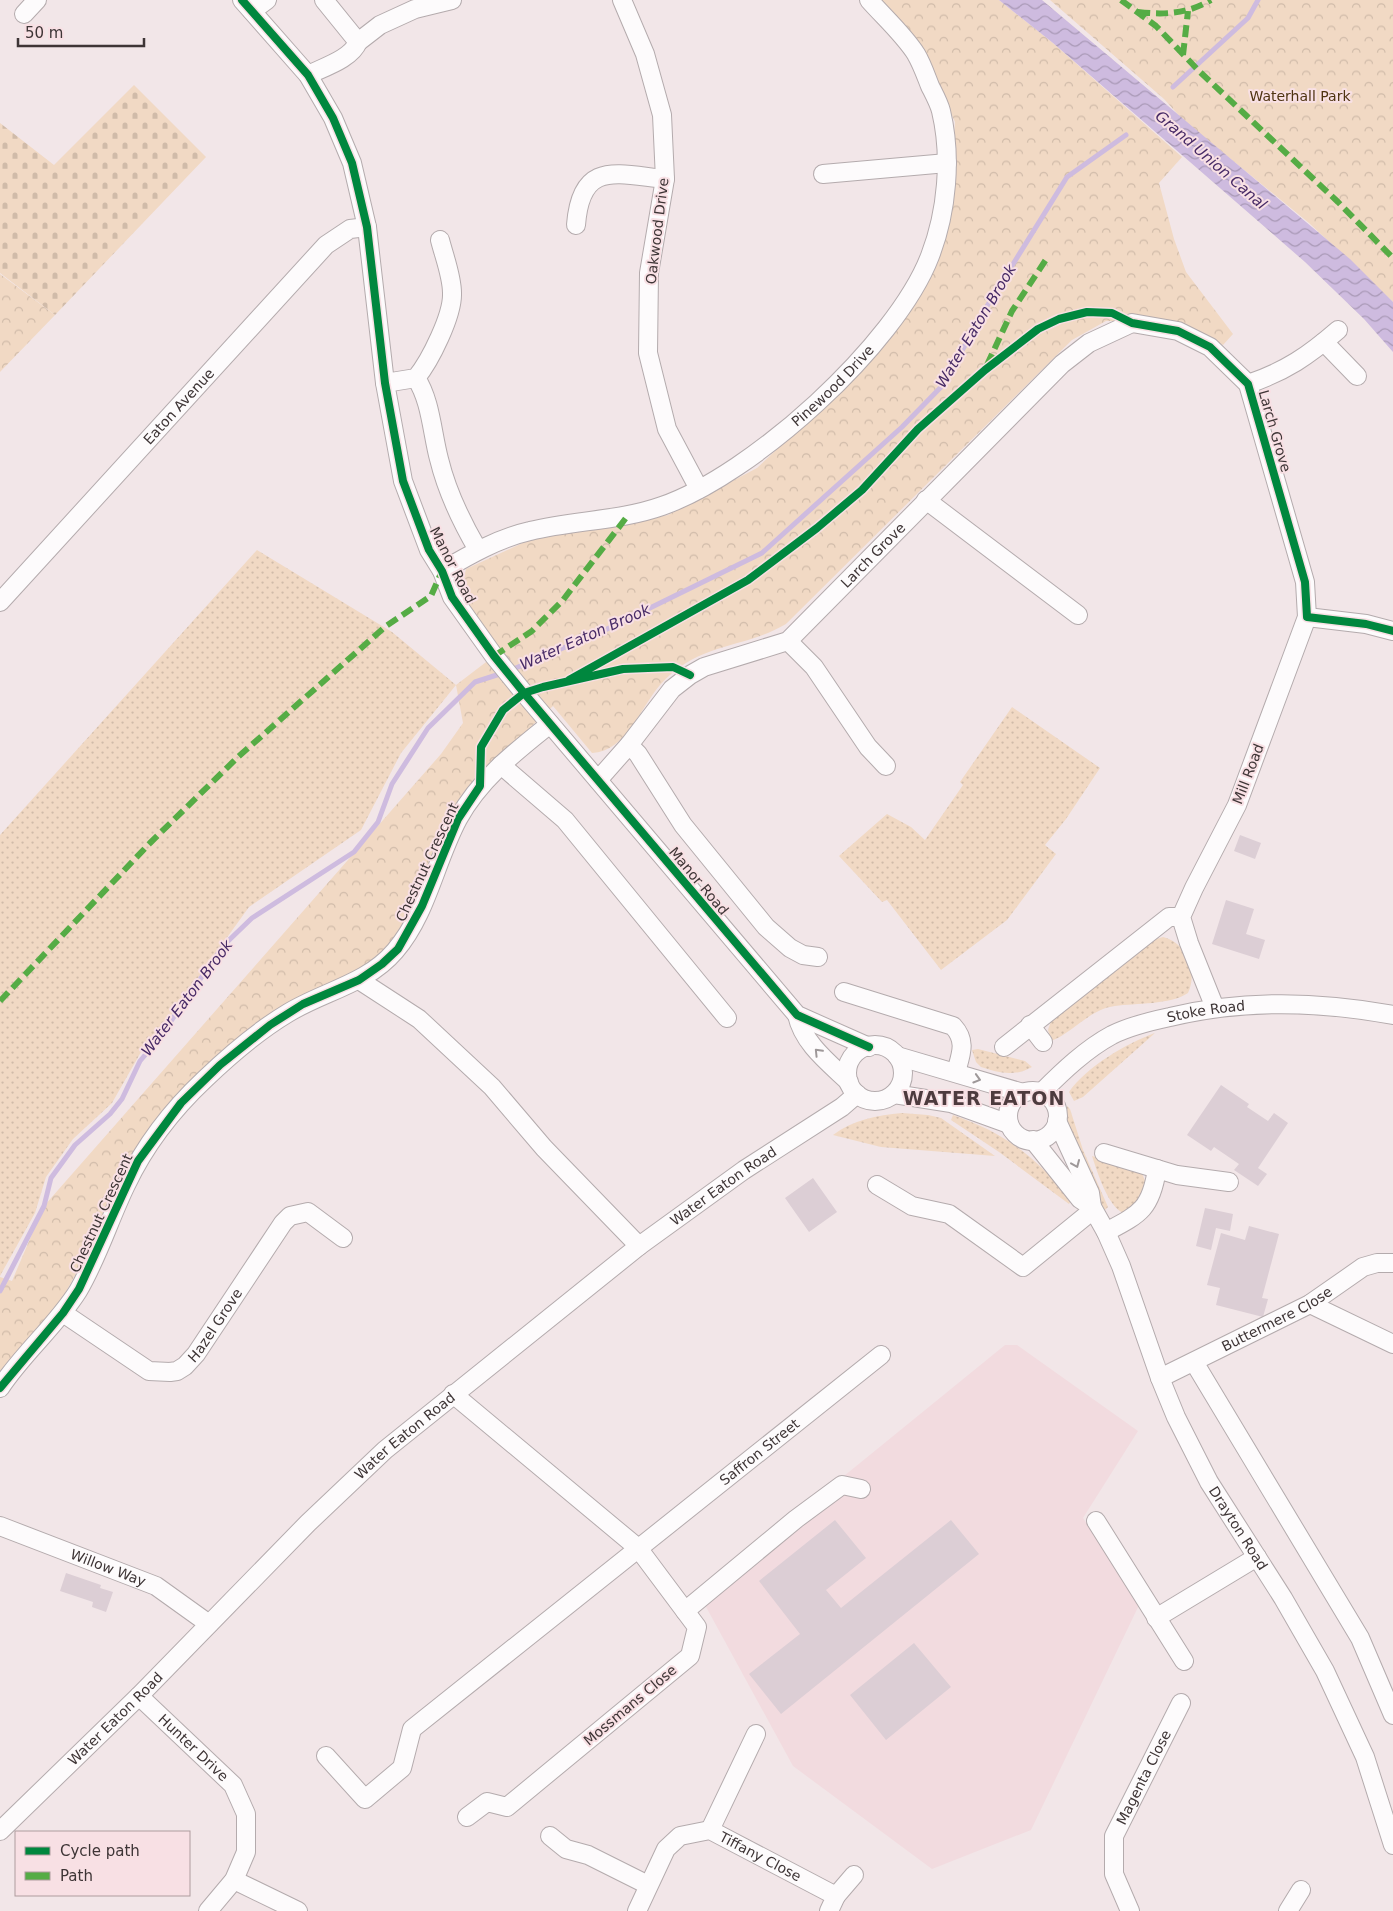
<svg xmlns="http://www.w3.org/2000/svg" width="1393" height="1911" viewBox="0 0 1393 1911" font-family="'DejaVu Sans',sans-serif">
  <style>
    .built { fill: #f2dbdf }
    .grass { fill: url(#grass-dots) }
    .cemetery { fill: url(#cemetery-stones) }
    .park { fill: url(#park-crowns) }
    .water { fill: url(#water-waves) }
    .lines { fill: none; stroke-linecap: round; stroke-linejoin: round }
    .stream { stroke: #cebbdf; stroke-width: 5 }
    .building { fill: #dcced5 }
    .minor-casing { stroke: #b4abad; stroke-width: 20 }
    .minor { stroke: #fdfbfc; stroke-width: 18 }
    .quiet { stroke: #55ac45; stroke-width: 6; stroke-dasharray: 12 6; stroke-linecap: butt }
    .cycleway-casing { stroke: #f8e0e4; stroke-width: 11 }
    .cycleway { stroke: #00873e; stroke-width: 8 }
    .oneway { stroke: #9e9899 }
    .labels { text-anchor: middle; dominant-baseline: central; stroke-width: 4; stroke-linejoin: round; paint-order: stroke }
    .park-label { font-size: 14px; fill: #4e3311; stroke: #f8e0e4 }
    .street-label { font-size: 14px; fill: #3e3536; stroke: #f8e0e4 }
    .water-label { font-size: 15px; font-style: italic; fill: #472a66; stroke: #f8e0e4 }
    .district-label { font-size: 19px; font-weight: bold; letter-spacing: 1px; fill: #4d3b3e; stroke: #f8e0e4 }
  </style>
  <defs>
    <pattern id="grass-dots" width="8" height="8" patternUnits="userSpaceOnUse" patternTransform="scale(1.25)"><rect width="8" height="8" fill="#f1d9c4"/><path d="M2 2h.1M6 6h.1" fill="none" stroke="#d0bba9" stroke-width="1.8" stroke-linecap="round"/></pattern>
    <pattern id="cemetery-stones" width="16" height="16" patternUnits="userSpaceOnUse" patternTransform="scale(1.25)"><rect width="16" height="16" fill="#f1d9c4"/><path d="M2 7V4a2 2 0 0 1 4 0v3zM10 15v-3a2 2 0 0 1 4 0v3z" fill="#d0bba9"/></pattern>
    <pattern id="park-crowns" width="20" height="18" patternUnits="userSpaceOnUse" patternTransform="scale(1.25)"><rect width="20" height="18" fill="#f1d9c4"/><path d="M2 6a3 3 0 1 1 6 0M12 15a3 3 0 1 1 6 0" fill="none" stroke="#d0bba9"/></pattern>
    <pattern id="water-waves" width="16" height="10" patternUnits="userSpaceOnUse" patternTransform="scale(1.25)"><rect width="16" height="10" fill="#cebbdf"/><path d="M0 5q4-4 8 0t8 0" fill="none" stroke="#a999b6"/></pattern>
  </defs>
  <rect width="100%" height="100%" fill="#f2e6e8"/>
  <path class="built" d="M 1005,1345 L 1017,1345 L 1138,1431 L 1083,1518 L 1140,1603 L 1031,1830 L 932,1869 L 793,1766 L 699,1594 Z"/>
  <path class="grass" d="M 257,550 L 392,632 L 456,685 L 401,753 L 361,830 L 249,907 L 169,1018 L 141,1052 L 112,1103 L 73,1139 L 46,1177 L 35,1213 L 0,1276 L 0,835 Z
    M 1012,707 L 1100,768 L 1066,819 L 1045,845 L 1056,854 L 1007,920 L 941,970 L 887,900 L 882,902 L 839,856 L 887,814 L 911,827 L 925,840 L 963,785 L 960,782 Z
    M 1163,937 C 1187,943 1198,972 1188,993 C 1170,1005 1136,1003 1115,1006 C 1090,1009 1074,1032 1051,1041 L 1048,1030 L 1051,1021 L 1150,941 Z
    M 1155,1033 L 1083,1097 L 1074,1101 L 1069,1092 C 1086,1067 1127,1043 1155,1033 Z
    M 978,1049 L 1025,1061 L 1032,1067 C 1015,1077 998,1073 981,1067 L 976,1062 L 972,1050 Z
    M 1067,1106 L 1070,1109 L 1083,1150 L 1108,1207 L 1105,1210 L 1089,1183 L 1064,1117 Z
    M 902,1113 L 928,1115 L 941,1118 L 995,1156 L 881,1147 L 833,1135 C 853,1120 877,1115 902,1113 Z
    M 953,1115 C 1005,1133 1037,1157 1071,1201 L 1069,1204 L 999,1152 L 951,1120 Z
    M 1092,1156 L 1141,1171 L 1146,1183 L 1139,1203 L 1124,1213 C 1108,1208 1097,1171 1092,1156 Z"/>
  <path class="cemetery" d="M 134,85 L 206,157 L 55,315 L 0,273 L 0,123 L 54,165 Z"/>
  <path class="park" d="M 881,0 L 999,0 L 1053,43 L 1182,157 L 1159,183 L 1174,239 L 1186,272 L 1233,334 L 1223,345 L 1176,321 L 1106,321 L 1072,340 L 786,624 C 742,650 700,641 660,685 C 640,708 627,751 592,753 L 553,706 L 474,780 L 461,800 L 422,888 L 399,934 L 388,947 L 368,965 L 333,984 L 278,1008 L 258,1022 L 205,1069 L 93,1243 L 63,1297 L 0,1375 L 0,1277 L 12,1281 L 44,1206 L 441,754 L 463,723 L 456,685 L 494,656 L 461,590 L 466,569 L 529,540 L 668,515 L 757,468 L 819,410 L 878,349 L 949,202 L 955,122 L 919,44 Z
    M 1050,0 L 1393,0 L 1393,302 L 1309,223 L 1183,120 L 1164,99 Z
    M 0,274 L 55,315 L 0,372 Z"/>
  <path class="water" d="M 999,0 L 1042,0 L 1350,259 L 1393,302 L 1393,352 L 1364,319 L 1305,262 L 1053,43 Z"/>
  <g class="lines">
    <path class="stream" d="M 1173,87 L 1248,18 L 1258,0
      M 511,670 L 601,632 L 762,553 L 902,427 L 943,385 L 984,311 L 1067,177 L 1126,135
      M 0,1291 L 44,1206 L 51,1178 L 75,1145 L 110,1114 L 122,1099 L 140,1061 L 157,1041 L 224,945 L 252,918 L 354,852 L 378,822 L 392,784 L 428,728 L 475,682 L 503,673"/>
  </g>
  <path class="building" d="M 1240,835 L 1261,843 L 1255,859 L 1234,851 Z
    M 1226,900 L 1254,909 L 1246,934 L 1265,940 L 1259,959 L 1212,944 Z
    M 1221,1085 L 1249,1104 L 1247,1107 L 1268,1121 L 1274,1113 L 1288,1123 L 1258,1168 L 1267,1174 L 1258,1186 L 1234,1170 L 1239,1164 L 1214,1147 L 1211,1151 L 1187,1135 Z
    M 813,1178 L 837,1212 L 809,1232 L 785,1198 Z
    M 1205,1208 L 1233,1214 L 1230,1231 L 1216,1228 L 1211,1250 L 1196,1246 Z
    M 1249,1226 L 1279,1234 L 1262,1298 L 1268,1299 L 1263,1317 L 1216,1305 L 1220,1288 L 1207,1285 L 1221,1233 L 1245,1240 Z
    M 835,1520 L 866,1558 L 826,1590 L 841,1608 L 951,1520 L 979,1554 L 781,1714 L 749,1674 L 800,1634 L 759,1581 Z
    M 66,1573 L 101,1585 L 100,1588 L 113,1592 L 106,1612 L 92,1607 L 93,1602 L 60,1591 Z
    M 914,1643 L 951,1687 L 886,1740 L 850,1695 Z"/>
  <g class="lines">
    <g class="minor-casing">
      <g id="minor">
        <path d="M 242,0 L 308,75 L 333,118 L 352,163 L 367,227 L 385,383 L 403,481 L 429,550 L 442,571 L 452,597 L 494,656 L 524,693 L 797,1015 L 869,1047"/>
        <path d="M 622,0 L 645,54 L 662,115 L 665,179 L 649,273 L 648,353 L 667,429 L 699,489"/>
        <path d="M 252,11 L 267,0"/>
        <path d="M 24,14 L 37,0"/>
        <path d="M 358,42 L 380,25 L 415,9 L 452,0"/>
        <path d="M 308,75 C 324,67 351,59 358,42 L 324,0"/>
        <path d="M 823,174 L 947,163"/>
        <path d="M 576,225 C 581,160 616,174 665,179"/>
        <path d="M 1324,342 L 1357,376"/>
        <path d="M 416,378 C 431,401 432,433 439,459 C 447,492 461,521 478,550"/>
        <path d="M 385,383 L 416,378 C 430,361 453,315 452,293 C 452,276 444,256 440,240"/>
        <path d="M 1248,384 C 1286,371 1308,356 1338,330"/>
        <path d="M 926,500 L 1078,615"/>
        <path id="s1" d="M 442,571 C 469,555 499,538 530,531 C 574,520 620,521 662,506 C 752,475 896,345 930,256 C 947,212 952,157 941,111 C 939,103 934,94 930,86 C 926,76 922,64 916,54 C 904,35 884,17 869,0"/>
        <path id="s2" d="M 0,602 L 326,245 L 350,229 L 367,227"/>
        <path d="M 1307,617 L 1366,624 L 1393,631"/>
        <path d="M 788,641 L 814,667 L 868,747 L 886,766"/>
        <path d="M 629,745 L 638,754 L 683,825 L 766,927 L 790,948 L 803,955 L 818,957"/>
        <path d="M 501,765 L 565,820 L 727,1018"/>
        <path id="s3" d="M 598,780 L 629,745 L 672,689 L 690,675 L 704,667 L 788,641 L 1062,364 L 1089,343 L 1132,323 L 1178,331 L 1210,347 L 1248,384 L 1305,582 L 1307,617 L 1237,805 L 1194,888 L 1181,917 L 1189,943 L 1215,1008"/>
        <path d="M 359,980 L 419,1019 L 492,1087 L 544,1148 L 639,1246"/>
        <path d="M 844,992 L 953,1026 C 967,1041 961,1054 956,1072"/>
        <path d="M 797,1015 C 803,1043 828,1062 849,1082"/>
        <path d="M 1030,1025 L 1043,1042"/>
        <circle cx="875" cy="1073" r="28"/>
        <path d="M 1004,1047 L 1169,917 L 1181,917"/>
        <path d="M 897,1056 L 1023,1093"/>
        <circle cx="1033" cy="1116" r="25"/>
        <path id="s4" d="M 1042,1092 C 1063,1071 1086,1049 1112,1035 C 1130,1026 1151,1021 1170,1017 C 1245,999 1318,1001 1393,1015"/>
        <path d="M 894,1094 L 951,1103 L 1009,1124"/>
        <path d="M 1057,1121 L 1090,1193 L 1092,1207"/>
        <path id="s5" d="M 1033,1140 L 1080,1199 L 1092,1207 L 1106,1232 L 1121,1266 L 1160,1378 L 1176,1417 L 1209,1482 L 1283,1598 L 1325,1671 L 1365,1757 L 1393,1845"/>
        <path d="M 1104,1153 L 1177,1175 L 1229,1182"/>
        <path d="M 877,1185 L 912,1206 L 949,1214 L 1023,1267 L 1093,1210"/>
        <path d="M 1106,1232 C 1140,1214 1151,1209 1157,1169"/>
        <path d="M 1310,1304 L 1393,1344"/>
        <path id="s6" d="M 63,1313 L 149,1371 L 170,1372 L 177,1371 L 185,1366 L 196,1354 L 283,1223 L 290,1216 L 308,1212 L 343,1238"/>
        <path d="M 1194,1362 L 1360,1638 L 1393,1715"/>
        <path id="s7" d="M 1160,1378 L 1310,1304 L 1363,1267 L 1377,1263 L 1393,1263"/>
        <path d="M 0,1388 C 23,1353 56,1326 78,1291 C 98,1257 109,1220 126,1185 C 145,1145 173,1109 205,1079 C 230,1055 258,1031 288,1013 C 324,991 367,984 395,951 C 427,914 435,862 458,819 C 480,779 515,752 550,724"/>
        <path d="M 453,1394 L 638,1548 L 697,1627 L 690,1656 L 507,1807 L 487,1802 L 467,1817"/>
        <path d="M 1096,1521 L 1184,1661"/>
        <path id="s8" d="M 0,1526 L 156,1586 L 209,1624"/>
        <path d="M 685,1611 L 796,1519 L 842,1485 L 861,1489"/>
        <path d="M 1156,1618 L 1257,1557"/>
        <path id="s9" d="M 139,1696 L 233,1785 L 246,1814 L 246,1852 L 234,1880 L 208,1911"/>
        <path id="s10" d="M 326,1756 L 365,1799 L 402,1768 L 412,1729 L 881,1355"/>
        <path d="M 710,1830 L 756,1734"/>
        <path id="s11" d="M 0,1831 L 139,1696 L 308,1523 L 385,1450 L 639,1246 L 744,1170 L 842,1107 L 857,1094"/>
        <path d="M 550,1836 L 566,1849 L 588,1855 L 648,1885"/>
        <path d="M 234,1880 L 298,1911"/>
        <path d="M 836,1896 L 854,1875"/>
        <path id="s12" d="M 637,1911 L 666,1849 L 680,1836 L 710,1830 L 836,1896 L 829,1911"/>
        <path id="s13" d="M 1130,1911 L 1114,1874 L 1114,1836 L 1181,1703"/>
        <path d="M 1288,1911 L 1301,1890"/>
      </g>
    </g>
    <use href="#minor" class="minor"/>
    <path class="quiet" d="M 1121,0 L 1156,26 L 1199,71 L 1338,202 L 1393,258
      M 1138,12 C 1165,15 1187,14 1211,0
      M 1183,55 L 1188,11
      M 987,365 L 1012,311 L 1047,258
      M 494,656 L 532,631 L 563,600 L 629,514
      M 0,1001 L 150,843 L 238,757 L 386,626 L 431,596 L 442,571"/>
    <g class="cycleway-casing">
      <path id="cycleway" d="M 242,0 L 308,75 L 333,118 L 352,163 L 367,227 L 385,383 L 403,481 L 429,550 L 442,571 L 452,597 L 494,656 L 524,693 L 797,1015 L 869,1047
        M 569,680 L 748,580 L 817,528 L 862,490 L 918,429 L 985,370 L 1038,329 L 1059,319 L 1087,312 L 1112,313 L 1132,323 L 1178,331 L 1210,347 L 1248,384 L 1305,582 L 1307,617 L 1366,624 L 1393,631
        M 0,1388 L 63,1313 L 79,1289 L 138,1161 L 181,1103 L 220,1065 L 270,1025 L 303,1004 L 359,980 L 382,964 L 398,949 L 422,906 L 458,819 L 480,786 L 481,747 L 503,710 L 524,693 L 543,687 L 623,669 L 673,667 L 690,675"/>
    </g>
    <use href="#cycleway" class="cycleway"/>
  </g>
  <defs><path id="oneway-chevron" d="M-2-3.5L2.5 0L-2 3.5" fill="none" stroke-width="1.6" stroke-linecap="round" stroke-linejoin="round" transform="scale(1.25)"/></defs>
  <g class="oneway">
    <use href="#oneway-chevron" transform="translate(818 1052) rotate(-134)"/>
    <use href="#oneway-chevron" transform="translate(977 1079) rotate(17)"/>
    <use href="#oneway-chevron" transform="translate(1076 1164) rotate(67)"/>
  </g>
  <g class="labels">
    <g class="park-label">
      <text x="1300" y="96">Waterhall Park</text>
    </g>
    <g class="street-label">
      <text transform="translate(657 231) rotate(-83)">Oakwood Drive</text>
      <text stroke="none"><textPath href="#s1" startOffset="442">Pinewood Drive</textPath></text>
      <text stroke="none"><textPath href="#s2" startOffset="265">Eaton Avenue</textPath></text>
      <text transform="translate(1275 431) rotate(74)">Larch Grove</text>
      <text stroke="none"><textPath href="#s3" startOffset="365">Larch Grove</textPath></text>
      <text transform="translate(453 565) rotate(63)">Manor Road</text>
      <text transform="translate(1248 774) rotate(-69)">Mill Road</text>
      <text transform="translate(427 862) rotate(-65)">Chestnut Crescent</text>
      <text transform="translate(699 881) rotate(50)">Manor Road</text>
      <text stroke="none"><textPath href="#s4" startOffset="188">Stoke Road</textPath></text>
      <text stroke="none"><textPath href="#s11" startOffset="971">Water Eaton Road</textPath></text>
      <text transform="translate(101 1213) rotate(-65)">Chestnut Crescent</text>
      <text stroke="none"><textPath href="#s7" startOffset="131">Buttermere Close</textPath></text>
      <text stroke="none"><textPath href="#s6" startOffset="192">Hazel Grove</textPath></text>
      <text stroke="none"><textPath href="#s11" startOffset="566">Water Eaton Road</textPath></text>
      <text stroke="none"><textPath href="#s10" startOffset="591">Saffron Street</textPath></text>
      <text stroke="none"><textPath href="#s5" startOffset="444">Drayton Road</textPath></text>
      <text stroke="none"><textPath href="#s8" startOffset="116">Willow Way</textPath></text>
      <text transform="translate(630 1705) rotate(-40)">Mossmans Close</text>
      <text stroke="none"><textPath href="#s11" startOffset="161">Water Eaton Road</textPath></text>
      <text stroke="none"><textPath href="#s9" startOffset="75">Hunter Drive</textPath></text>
      <text stroke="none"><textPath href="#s13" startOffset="144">Magenta Close</textPath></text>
      <text stroke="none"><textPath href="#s12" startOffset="175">Tiffany Close</textPath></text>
    </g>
    <g class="water-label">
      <text transform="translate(1211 160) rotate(41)">Grand Union Canal</text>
      <text transform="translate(976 326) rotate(-59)">Water Eaton Brook</text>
      <text transform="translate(585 637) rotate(-24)">Water Eaton Brook</text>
      <text transform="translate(187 998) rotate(-53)">Water Eaton Brook</text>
    </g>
    <g class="district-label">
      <text x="984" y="1098">WATER EATON</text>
    </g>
  </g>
  <rect x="15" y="1831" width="175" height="65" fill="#f8e0e4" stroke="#ae9c9e"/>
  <rect x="25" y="1847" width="25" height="8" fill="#00873e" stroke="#ae9c9e"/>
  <text x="60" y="1856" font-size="15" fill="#3e3536">Cycle path</text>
  <rect x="25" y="1872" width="25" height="8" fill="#55ac45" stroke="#ae9c9e"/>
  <text x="60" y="1881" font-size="15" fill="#3e3536">Path</text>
  <path d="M18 38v8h126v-8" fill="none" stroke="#3e3536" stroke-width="2.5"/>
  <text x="25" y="38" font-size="15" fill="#3e3536" stroke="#f8e0e4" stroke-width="4" paint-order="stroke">50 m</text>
</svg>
